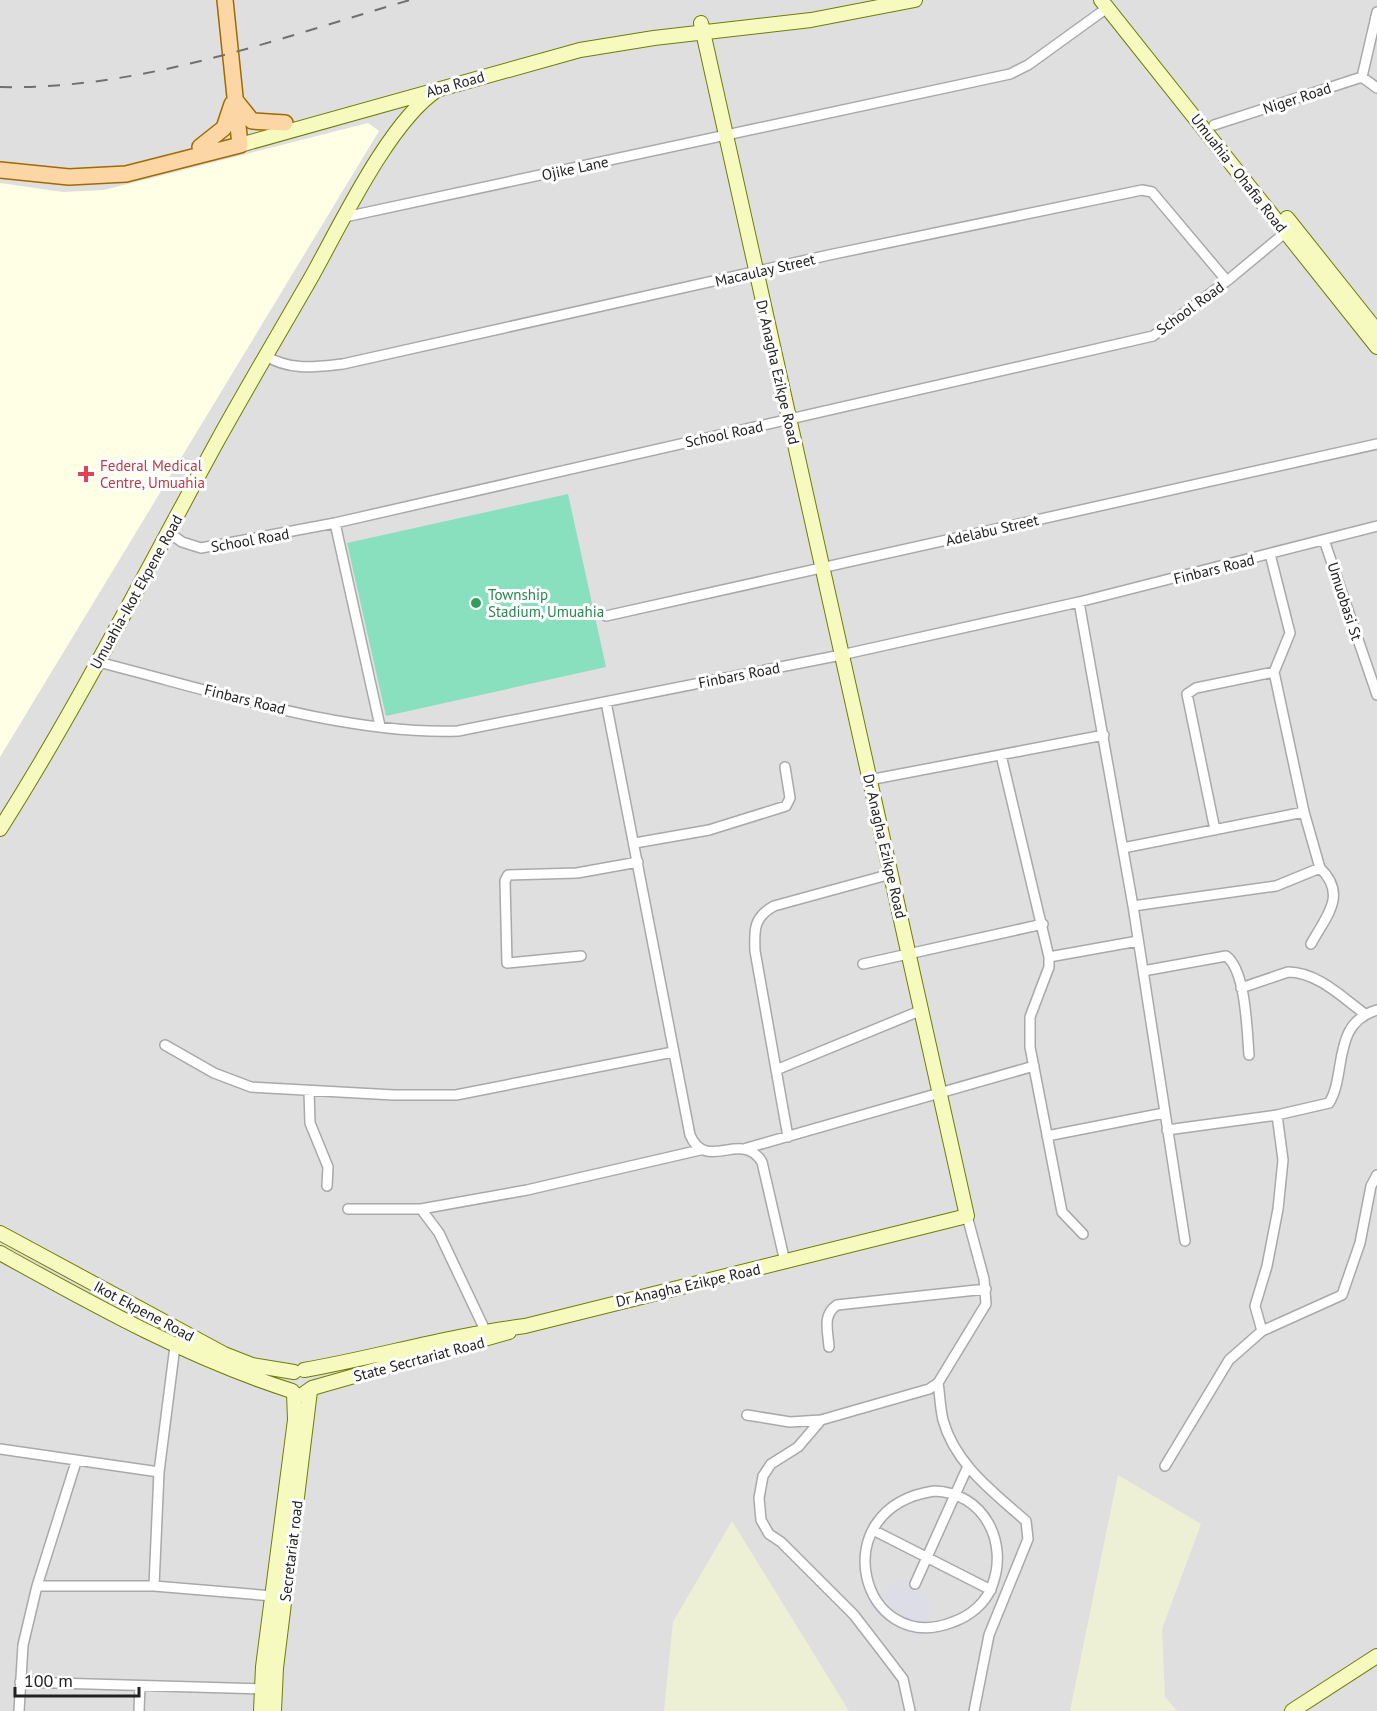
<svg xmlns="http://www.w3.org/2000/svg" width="1377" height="1711" viewBox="0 0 1377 1711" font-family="'PT Sans',sans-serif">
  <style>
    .residential { fill: #e0dfdf }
    .education { fill: #ffffe5 }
    .farmland { fill: #eef0d5 }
    .pitch { fill: #88e0be }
    .plaza { fill: #dddde8 }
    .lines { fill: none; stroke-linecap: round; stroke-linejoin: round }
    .street-casing { stroke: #a9a9a9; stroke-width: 12 }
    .secondary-casing { stroke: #707d05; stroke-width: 16 }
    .primary-casing { stroke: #a06b00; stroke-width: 18 }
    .street { stroke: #fff; stroke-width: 9 }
    .secondary { stroke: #f7fabf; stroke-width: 14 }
    .primary { stroke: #fcd6a4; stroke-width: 15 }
    .rail { stroke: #707070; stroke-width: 2; stroke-dasharray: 12 12; stroke-linecap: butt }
    .health-dot { fill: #e0444e; stroke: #fff; stroke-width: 2 }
    .leisure-dot { fill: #2e9e5b; stroke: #fff; stroke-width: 2 }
    .labels { text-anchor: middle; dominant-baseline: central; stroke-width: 6; stroke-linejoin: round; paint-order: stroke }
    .street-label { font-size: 15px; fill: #222; stroke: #fff }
    .health-label { font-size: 15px; fill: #be3a42; stroke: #fff; text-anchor: start }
    .leisure-label { font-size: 15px; fill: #27864d; stroke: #fff; text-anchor: start }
  </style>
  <rect width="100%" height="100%" fill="#f2efe9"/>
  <path class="residential" d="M 0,0 L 1377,0 L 1377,1711 L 0,1711 Z"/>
  <path class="education" d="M 368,123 L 379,131 L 0,757 L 0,183 L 63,192 L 104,190 Z"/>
  <path class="farmland" d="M 1118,1475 L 1201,1524 L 1162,1629 L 1165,1697 L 1177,1711 L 1070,1711 Z
    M 732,1521 L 849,1711 L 664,1711 L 673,1622 Z"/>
  <path class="pitch" d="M 568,494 L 606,667 L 386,716 L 347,543 Z"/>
  <path class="plaza" d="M 900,1581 L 915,1584 L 929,1599 L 930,1614 L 925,1629 L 926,1634 L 909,1637 L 912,1631 L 894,1625 L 883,1614 L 880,1619 L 868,1605 L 891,1584 Z"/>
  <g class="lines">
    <g class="street-casing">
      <path id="street" d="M 1362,77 L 1377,12
        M 1214,125 L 1362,77 L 1377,88
        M 345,217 L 1010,74 L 1028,65 L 1107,8
        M 266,356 C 291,371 314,367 343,364 L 829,255 L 1142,190 L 1152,192 L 1227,281
        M 335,523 L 380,726
        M 168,532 L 182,542 L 201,548 L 335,523 L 1153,336 L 1227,281 L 1286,232
        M 1324,540 L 1377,695
        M 1079,602 L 1133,906 L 1185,1241
        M 606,616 L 1377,444
        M 98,662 C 210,690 344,735 458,731 L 841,655 L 1079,602 L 1377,526
        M 606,702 L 690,1135 C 706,1173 742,1129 762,1162 L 785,1262
        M 1001,755 L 1049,957 L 1049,967 L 1030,1017 L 1030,1047 L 1062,1212 L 1083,1234
        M 869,780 L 1104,735
        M 1215,830 L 1187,694 L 1196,688 L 1274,672
        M 635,843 L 709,830 L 786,806 L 790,798 L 785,767
        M 1123,848 L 1304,812
        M 1133,906 L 1276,886 L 1320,868 L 1304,812 L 1274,672 L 1290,633 L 1270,554
        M 1311,944 C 1326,916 1348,895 1320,868
        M 581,956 L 507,963 L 505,881 L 508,875 L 577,873 L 638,862
        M 1049,957 L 1138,941
        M 863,964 L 1043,924
        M 1143,971 L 1226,956 C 1246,970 1247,1031 1249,1055
        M 1241,988 L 1288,972 C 1317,972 1342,997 1365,1014
        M 165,1045 L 214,1073 L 251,1087 L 394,1095 L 456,1095 L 673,1052
        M 776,1070 L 922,1010
        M 309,1091 L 310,1123 L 328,1167 L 327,1186
        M 1167,1130 L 1277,1115 L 1329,1103 C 1347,1075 1331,1023 1377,1010
        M 1047,1136 L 1164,1113
        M 788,1137 L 755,951 C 754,929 754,917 774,906 L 891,874
        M 747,1148 L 1034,1066
        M 348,1209 L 421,1209 L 439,1233 L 485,1330
        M 421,1209 L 527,1190 L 700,1150
        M 1262,1331 L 1255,1306 L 1267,1266 L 1278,1209 L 1283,1160 L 1277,1115
        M 829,1347 C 828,1331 822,1315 837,1305 L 986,1289
        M 938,1383 C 940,1395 940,1408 943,1420 C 955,1464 993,1492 1026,1521 L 1028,1539 L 989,1635 L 974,1711
        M 747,1415 L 790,1422 L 821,1420 L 929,1389 L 938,1383 L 986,1304 L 984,1279 L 967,1216
        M 821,1420 L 798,1447 L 771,1464 L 763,1476 L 759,1498 L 761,1520 L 769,1534 L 781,1542 L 854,1615 L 881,1650 L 903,1679 L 910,1711
        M 0,1449 L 159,1472 L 154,1586
        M 1165,1466 L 1229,1360 L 1262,1331 L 1342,1295 L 1360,1243 L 1371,1186 L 1377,1175
        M 159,1472 L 175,1346
        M 934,1491 C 984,1492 1009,1543 992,1586 C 986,1603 970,1616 953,1622 C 861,1658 821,1508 934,1491 Z
        M 873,1530 L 991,1590
        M 915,1584 L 968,1466
        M 37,1586 L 154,1586 L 273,1596
        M 20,1682 L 262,1689
        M 19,1711 L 23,1645 L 37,1586 L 76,1462
        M 139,1711 L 140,1686"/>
    </g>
    <g class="secondary-casing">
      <path id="secondary" d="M 1101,0 L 1377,347
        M 240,145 L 580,50 L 654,38 L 811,20 L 915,0
        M 1287,218 L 1377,331
        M 0,829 C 80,703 147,569 219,438 C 249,384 281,330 312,276 C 341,224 389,122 437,90
        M 0,1233 L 224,1354 L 252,1365 L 294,1372
        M 0,1253 C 94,1305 188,1358 292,1391
        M 304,1370 C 378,1357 451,1335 525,1326 L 967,1216 L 701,23
        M 302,1395 L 312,1388 L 509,1332
        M 261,1711 L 263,1667 L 295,1420 L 294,1393
        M 274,1711 L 276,1668 L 310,1391
        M 1292,1711 L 1377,1656"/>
    </g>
    <g class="primary-casing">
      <path id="primary" d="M 236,101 L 252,121 L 285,123
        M 200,147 L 224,128 L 232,104
        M 0,170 L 69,177 L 126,174 L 240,145 L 225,0"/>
    </g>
    <use href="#street" class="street"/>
    <use href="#secondary" class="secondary"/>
    <use href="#primary" class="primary"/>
    <path class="rail" d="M 0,87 C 141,90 276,39 410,0"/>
  </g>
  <path class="health-dot" d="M83 465h6v6h6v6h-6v6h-6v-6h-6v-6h6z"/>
  <circle class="leisure-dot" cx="476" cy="603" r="6"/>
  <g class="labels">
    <g class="street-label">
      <text transform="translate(455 84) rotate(-16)">Aba Road</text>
      <text transform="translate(1297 98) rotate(-18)">Niger Road</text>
      <text transform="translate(575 168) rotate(-12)">Ojike Lane</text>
      <text transform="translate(1239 173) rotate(52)">Umuahia - Ohafia Road</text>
      <text transform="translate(765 270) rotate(-13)">Macaulay Street</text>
      <text transform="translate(1190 308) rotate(-36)">School Road</text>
      <text transform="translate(778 372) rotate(77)">Dr Anagha Ezikpe Road</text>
      <text transform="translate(724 434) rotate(-12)">School Road</text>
      <text transform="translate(992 530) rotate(-13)">Adelabu Street</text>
      <text transform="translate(250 540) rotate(-10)">School Road</text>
      <text transform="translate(1214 569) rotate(-14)">Finbars Road</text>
      <text transform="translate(136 592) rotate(-61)">Umuahia-Ikot Ekpene Road</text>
      <text transform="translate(1345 601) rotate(72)">Umuobasi St</text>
      <text transform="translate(739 675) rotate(-11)">Finbars Road</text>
      <text transform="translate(245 699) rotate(14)">Finbars Road</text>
      <text transform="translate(885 846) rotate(77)">Dr Anagha Ezikpe Road</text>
      <text transform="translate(688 1285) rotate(-13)">Dr Anagha Ezikpe Road</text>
      <text transform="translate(144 1311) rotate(28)">Ikot Ekpene Road</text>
      <text transform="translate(419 1359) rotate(-15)">State Secrtariat Road</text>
      <text transform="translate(291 1551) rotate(-83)">Secretariat road</text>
    </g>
    <g class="health-label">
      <text x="100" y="465">Federal Medical<tspan x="100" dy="17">Centre, Umuahia</tspan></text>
    </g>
    <g class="leisure-label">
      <text x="488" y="594">Township<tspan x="488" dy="17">Stadium, Umuahia</tspan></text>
    </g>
  </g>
  <path d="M15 1687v9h124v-9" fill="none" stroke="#222222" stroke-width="3"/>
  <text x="24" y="1687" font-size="18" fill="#222222" stroke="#ffffff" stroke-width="4.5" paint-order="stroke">100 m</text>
</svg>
